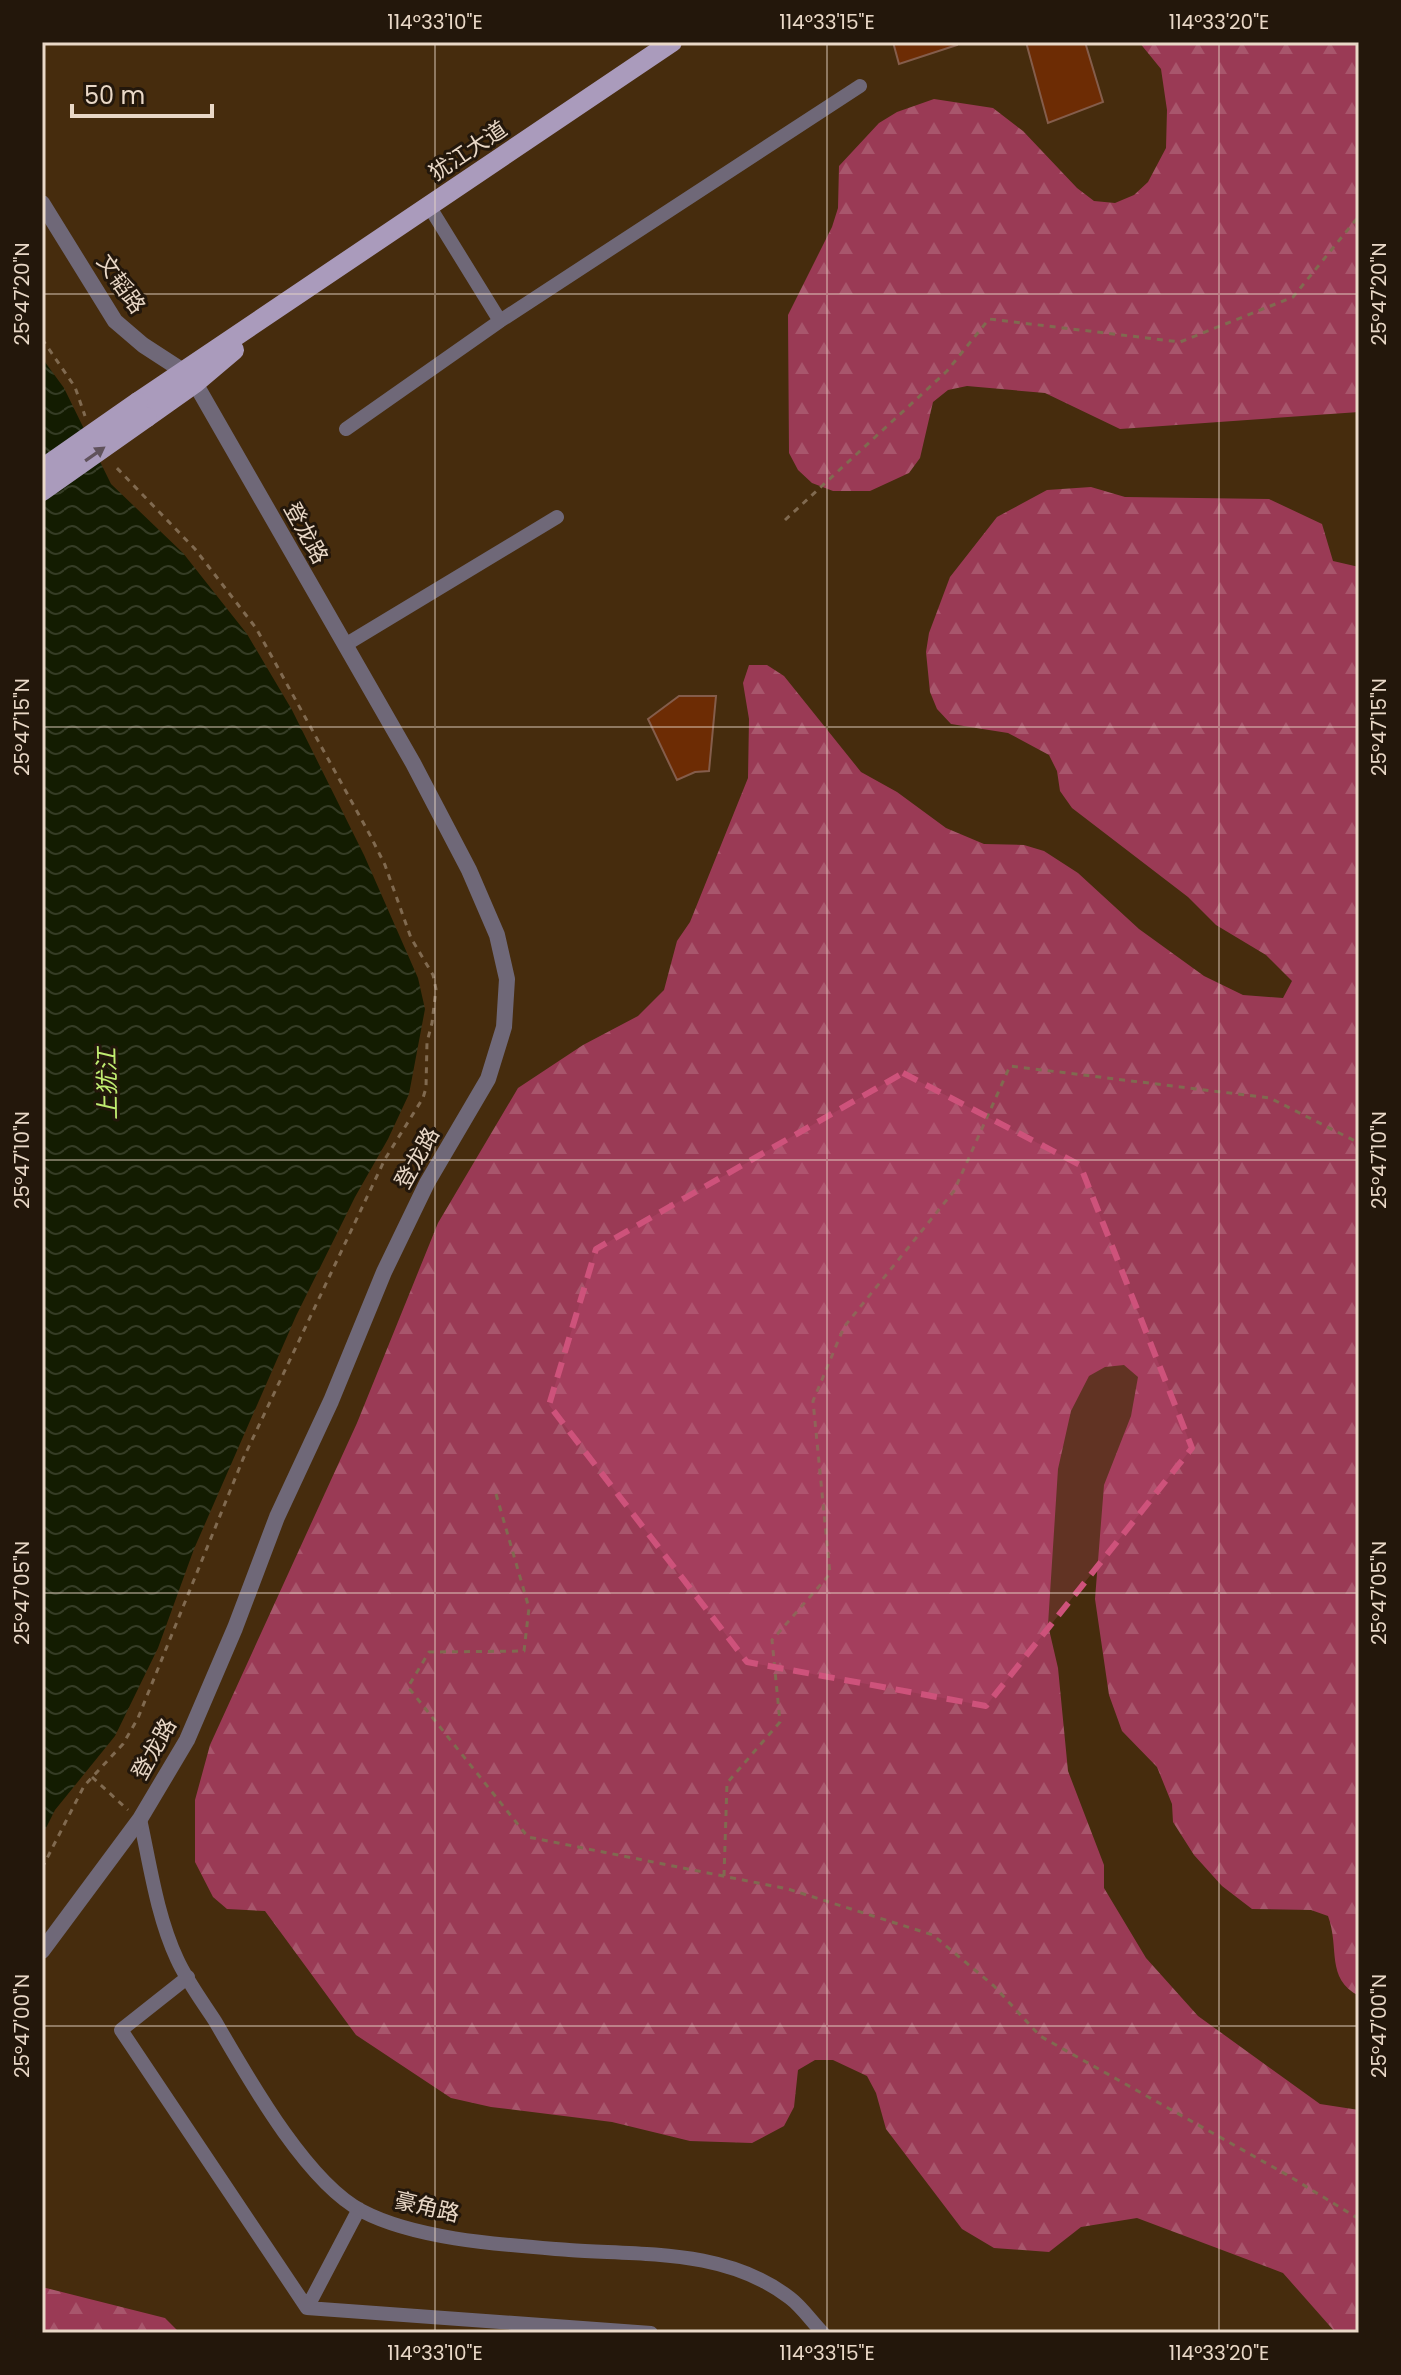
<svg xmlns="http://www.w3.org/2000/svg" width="1401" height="2375" viewBox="0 0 1401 2375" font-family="Poppins,'Noto Sans SC',sans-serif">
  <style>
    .forest { fill: url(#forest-firs) }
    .water { fill: url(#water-waves) }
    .building { fill: #6d2c04; stroke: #845d4b; stroke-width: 2 }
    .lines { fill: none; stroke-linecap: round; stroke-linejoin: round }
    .path { stroke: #806a50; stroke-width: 3; stroke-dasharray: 6 6; stroke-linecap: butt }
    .minor { stroke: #6f6878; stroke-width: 14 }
    .tertiary { stroke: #6f6878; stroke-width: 16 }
    .primary { stroke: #aa9bbc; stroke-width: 20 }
    .primary-bridge { stroke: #aa9bbc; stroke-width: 20 }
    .oneway { fill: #60525b }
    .marked { fill: #ce527b; fill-opacity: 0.2; stroke: #ce527b; stroke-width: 6; stroke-dasharray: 16 10; stroke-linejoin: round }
    .ticks { fill: none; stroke: #e9d8c7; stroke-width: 2; stroke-opacity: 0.45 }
    .labels { text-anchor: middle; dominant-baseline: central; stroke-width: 6; stroke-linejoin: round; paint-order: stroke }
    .street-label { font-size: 22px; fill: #e9d8c7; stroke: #23170b }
    .water-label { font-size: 24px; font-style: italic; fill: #c0ed71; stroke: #23170b }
    .neatline { fill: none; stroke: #e9d8c7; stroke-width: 3 }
    .ticks-label { font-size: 20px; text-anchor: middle; fill: #e9d8c7 }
  </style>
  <defs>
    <pattern id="forest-firs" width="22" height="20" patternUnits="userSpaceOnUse" patternTransform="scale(2)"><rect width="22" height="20" fill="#9a3a55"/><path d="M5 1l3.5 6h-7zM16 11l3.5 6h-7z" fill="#a8566c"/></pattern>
    <pattern id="water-waves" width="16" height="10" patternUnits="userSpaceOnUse" patternTransform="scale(2)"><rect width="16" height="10" fill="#131c01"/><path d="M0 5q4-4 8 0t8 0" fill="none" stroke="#353c25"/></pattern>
  </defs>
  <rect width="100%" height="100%" fill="#462c0d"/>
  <path class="forest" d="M 1139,42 L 1359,42 L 1359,412 L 1120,429 L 1045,393 L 967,386 L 948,390 L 933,402 L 920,458 L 909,473 L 870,491 L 833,491 L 812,483 L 798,470 L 789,453 L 788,315 L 832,227 L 838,208 L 839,166 L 879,123 L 897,112 L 934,99 L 993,108 L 1023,131 L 1077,188 L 1094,201 L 1115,203 L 1134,195 L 1148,182 L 1166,148 L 1167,110 L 1161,69 Z
    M 1091,487 L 1125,497 L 1269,499 L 1322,524 L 1333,561 L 1359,567 L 1359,1996 C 1325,1978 1340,1948 1328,1916 L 1311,1910 L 1252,1909 L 1222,1886 L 1194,1855 L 1173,1822 L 1172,1804 L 1157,1767 L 1122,1731 L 1109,1695 L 1095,1599 L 1104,1485 L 1131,1416 L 1138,1377 L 1124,1365 L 1105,1367 L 1089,1376 L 1071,1411 L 1058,1469 L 1048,1625 L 1058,1668 L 1068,1771 L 1104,1865 L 1104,1888 L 1146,1958 L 1198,2016 L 1320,2104 L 1359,2110 L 1359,2333 L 1336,2333 L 1283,2273 L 1137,2218 L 1081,2227 L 1049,2252 L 994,2248 L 962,2229 L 886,2129 L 876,2093 L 867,2076 L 833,2060 L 815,2060 L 798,2070 L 794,2107 L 784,2126 L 752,2143 L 690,2141 L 612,2122 L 491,2107 L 451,2098 L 356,2035 L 265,1911 L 227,1909 L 213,1897 L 195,1862 L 195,1800 L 210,1745 L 357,1423 L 438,1223 L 518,1088 L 583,1045 L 638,1016 L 664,990 L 677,941 L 690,922 L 748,778 L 749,719 L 743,683 L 749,665 L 767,665 L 784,676 L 861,772 L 897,792 L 946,828 L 984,844 L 1024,845 L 1044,851 L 1078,873 L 1139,929 L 1204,976 L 1243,995 L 1283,998 L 1292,981 L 1266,955 L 1216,925 L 1188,897 L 1072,808 L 1060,791 L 1057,771 L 1049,755 L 1008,733 L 951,724 L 937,709 L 930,692 L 926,652 L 929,633 L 950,577 L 997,517 L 1047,490 Z
    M 42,2287 L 165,2318 L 180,2333 L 42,2333 Z"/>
  <path class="water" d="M 42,358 L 64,388 L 111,484 L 183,553 L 247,634 L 292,710 L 364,855 L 418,978 L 425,1009 L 409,1094 L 388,1139 L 355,1197 L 296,1316 L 194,1549 L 158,1648 L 115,1736 L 55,1810 L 42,1836 Z"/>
  <path class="building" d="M 893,42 L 957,42 L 957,45 L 899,64 Z
    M 1026,42 L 1085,42 L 1103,102 L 1048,123 Z
    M 679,696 L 716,696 L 709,771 L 695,772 L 677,780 L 648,719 Z"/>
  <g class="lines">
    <path class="path" d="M 42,339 L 75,387 L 85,416
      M 785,520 L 947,371 L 989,319 L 1180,342 L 1293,297 L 1359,216
      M 496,1494 L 529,1608 L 524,1651 L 429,1652 L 408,1687 L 528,1837 L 788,1889 L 933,1935 L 994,1986 L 1040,2036 L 1289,2176 L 1359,2219
      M 92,1777 L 128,1810
      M 42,1868 L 84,1786 L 123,1744 L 138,1718 L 243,1459 L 385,1159 L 423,1098 L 426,1088 L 427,1042 L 432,1023 L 436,989 L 433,975 L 411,938 L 385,865 L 370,835 L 256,628 L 195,549 L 113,464
      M 724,1876 L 727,1783 L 780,1722 L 772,1640 L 830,1574 L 813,1401 L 844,1327 L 954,1191 L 1010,1066 L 1270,1098 L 1359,1143"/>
    <path class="minor" d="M 429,206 L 500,321 L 860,86
      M 346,429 L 500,321
      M 345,645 L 557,517
      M 140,1819 C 150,1865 157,1916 177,1959 C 187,1981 202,2001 215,2021 C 247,2076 306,2182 362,2211 C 417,2240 506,2245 569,2250 C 643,2255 727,2249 790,2298 C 802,2307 812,2322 823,2333
      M 188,1977 L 121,2030 L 307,2308
      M 307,2308 L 651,2333
      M 307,2308 L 359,2209"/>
    <path class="tertiary" d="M 42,203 L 115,321 L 143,345 L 183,371 L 195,383 L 413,763 L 469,870 L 497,935 L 507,979 L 504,1027 L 488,1079 L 427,1183 L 384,1272 L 331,1401 L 277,1517 L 235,1628 L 187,1740 L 140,1819 L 42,1951"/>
    <path class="primary" d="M 138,402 L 672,42
      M 147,417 L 195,383 L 234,350"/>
    <path class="primary-bridge" d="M 42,469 L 138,402
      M 42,491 L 147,417"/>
  </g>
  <defs><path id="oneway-solid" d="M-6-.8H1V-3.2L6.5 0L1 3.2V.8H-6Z" transform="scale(2)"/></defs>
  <use class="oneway" href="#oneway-solid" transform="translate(95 454) rotate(-35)"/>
  <path class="marked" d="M 903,1073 L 1080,1165 L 1192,1448 L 986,1706 L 747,1662 L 549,1405 L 596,1249 Z"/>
  <path class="ticks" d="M 43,42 L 43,2333M 435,42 L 435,2333M 827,42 L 827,2333M 1219,42 L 1219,2333M 42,294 L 1359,294M 42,727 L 1359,727M 42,1160 L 1359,1160M 42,1593 L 1359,1593M 42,2026 L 1359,2026"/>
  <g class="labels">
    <g class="street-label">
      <text transform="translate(468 151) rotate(-34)">犹江大道</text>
      <text transform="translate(121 284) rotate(55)">文韬路</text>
      <text transform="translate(306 533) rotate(61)">登龙路</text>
      <text transform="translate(417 1158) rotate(-61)">登龙路</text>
      <text transform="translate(154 1749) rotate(-61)">登龙路</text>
      <text transform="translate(427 2207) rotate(13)">豪角路</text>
    </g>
    <g class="water-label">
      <text transform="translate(107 1084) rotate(-91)">上犹江</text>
    </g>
  </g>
  <rect width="1401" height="2375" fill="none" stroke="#23170b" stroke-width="88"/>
  <path d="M72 104v12h140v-12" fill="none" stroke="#e9d8c7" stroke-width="4"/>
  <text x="84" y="104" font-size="24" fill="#e9d8c7" stroke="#23170b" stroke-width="6" paint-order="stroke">50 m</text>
  <rect x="44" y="44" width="1313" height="2287" class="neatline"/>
  <g class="ticks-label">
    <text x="435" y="29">114°33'10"E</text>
    <text x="827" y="29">114°33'15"E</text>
    <text x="1219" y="29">114°33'20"E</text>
    <text transform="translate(22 294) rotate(-90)" y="7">25°47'20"N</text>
    <text transform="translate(1379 294) rotate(-90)" y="7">25°47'20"N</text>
    <text transform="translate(22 727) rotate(-90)" y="7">25°47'15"N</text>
    <text transform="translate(1379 727) rotate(-90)" y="7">25°47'15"N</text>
    <text transform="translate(22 1160) rotate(-90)" y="7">25°47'10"N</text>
    <text transform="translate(1379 1160) rotate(-90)" y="7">25°47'10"N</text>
    <text transform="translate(22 1593) rotate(-90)" y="7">25°47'05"N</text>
    <text transform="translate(1379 1593) rotate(-90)" y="7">25°47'05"N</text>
    <text transform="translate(22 2026) rotate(-90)" y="7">25°47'00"N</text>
    <text transform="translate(1379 2026) rotate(-90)" y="7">25°47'00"N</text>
    <text x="435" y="2360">114°33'10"E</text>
    <text x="827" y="2360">114°33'15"E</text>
    <text x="1219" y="2360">114°33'20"E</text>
  </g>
</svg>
